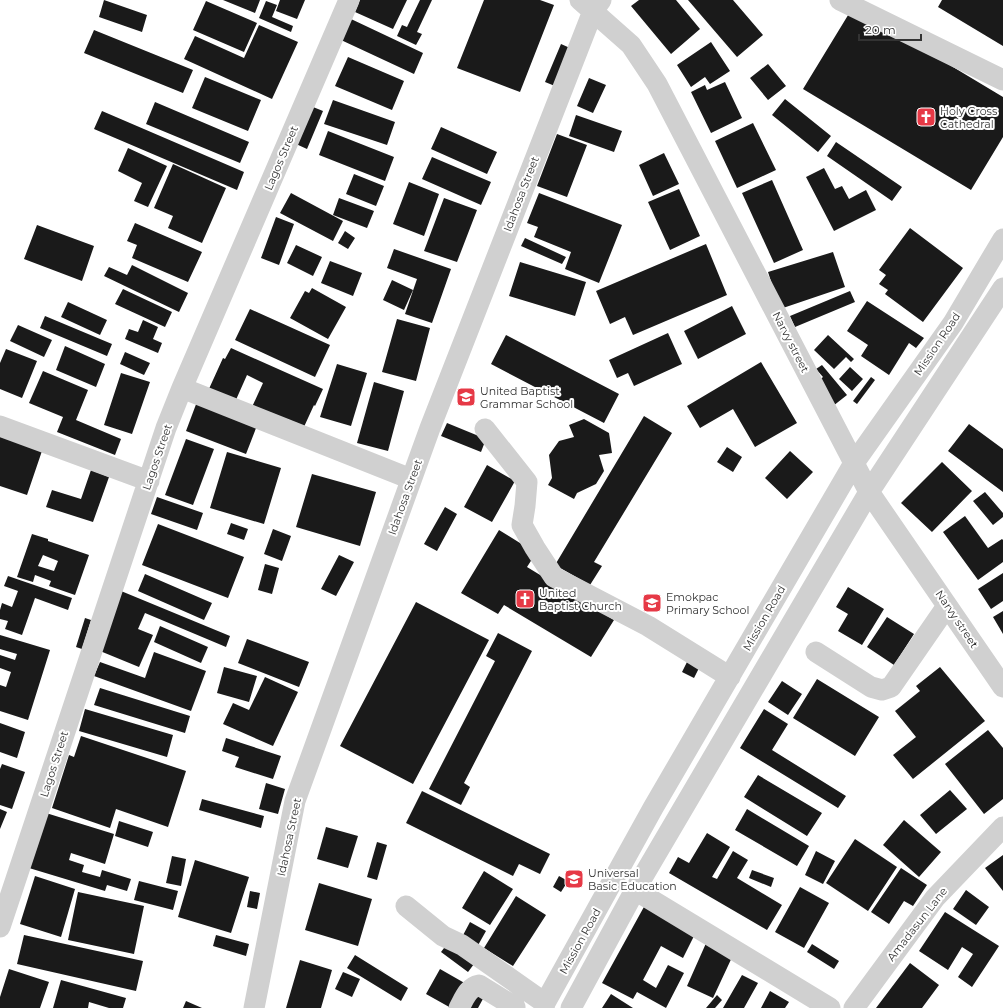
<svg xmlns="http://www.w3.org/2000/svg" width="1003" height="1008" viewBox="0 0 1003 1008" font-family="Montserrat,sans-serif">
  <style>
    .building { fill: #1a1a1a; fill-rule: evenodd }
    .lines { fill: none; stroke-linecap: round; stroke-linejoin: round }
    .minor { stroke: #d0d0d0; stroke-width: 21 }
    .labels { text-anchor: middle; dominant-baseline: central; stroke-width: 4; stroke-linejoin: round; paint-order: stroke }
    .poi-label { font-size: 11px; fill: #333; stroke: #fff; text-anchor: start }
    .street-label { font-size: 11px; fill: #333; stroke: #fff }
  </style>
  <rect width="100%" height="100%" fill="#fff"/>
  <path class="building" d="M 104,0 L 147,15 L 142,32 L 99,17 Z
    M 223,0 L 260,0 L 255,13 Z
    M 280,0 L 305,0 L 297,19 L 276,11 Z
    M 360,0 L 407,0 L 393,29 L 355,12 Z
    M 420,0 L 432,0 L 417,32 L 422,34 L 416,45 L 397,36 L 402,25 L 407,27 Z
    M 484,0 L 540,0 L 554,5 L 520,92 L 457,68 Z
    M 639,0 L 676,0 L 700,29 L 671,54 L 631,6 Z
    M 688,0 L 733,0 L 763,35 L 737,57 Z
    M 942,0 L 1003,0 L 1003,46 L 938,7 Z
    M 206,1 L 257,23 L 244,52 L 193,30 Z
    M 266,1 L 277,5 L 272,17 L 293,26 L 291,32 L 259,18 Z
    M 853,7 L 1003,97 L 1003,137 L 971,190 L 803,89 Z
    M 351,19 L 423,53 L 414,74 L 341,40 Z
    M 259,25 L 298,42 L 272,99 L 184,59 L 195,36 L 244,58 Z
    M 94,30 L 193,70 L 183,93 L 84,53 Z
    M 711,42 L 730,71 L 710,84 L 705,77 L 691,87 L 677,65 Z
    M 561,44 L 570,48 L 555,86 L 545,82 Z
    M 348,57 L 404,81 L 392,110 L 335,86 Z
    M 768,64 L 786,86 L 768,100 L 750,78 Z
    M 205,77 L 261,100 L 248,131 L 192,108 Z
    M 589,78 L 606,85 L 593,113 L 577,106 Z
    M 725,82 L 742,118 L 711,133 L 691,92 L 705,85 L 707,90 Z
    M 785,99 L 831,136 L 818,152 L 772,115 Z
    M 333,100 L 395,122 L 387,145 L 324,124 Z
    M 155,102 L 249,142 L 240,163 L 146,124 Z
    M 313,107 L 323,111 L 307,149 L 296,144 Z
    M 102,111 L 244,172 L 237,190 L 94,129 Z
    M 576,115 L 622,131 L 614,152 L 569,136 Z
    M 753,123 L 776,170 L 737,188 L 715,141 Z
    M 441,127 L 497,152 L 487,174 L 431,149 Z
    M 328,131 L 394,157 L 385,181 L 319,155 Z
    M 557,134 L 587,145 L 567,197 L 537,186 Z
    M 836,142 L 902,187 L 892,201 L 827,156 Z
    M 128,148 L 167,166 L 148,207 L 134,201 L 142,183 L 118,171 Z
    M 664,153 L 679,184 L 653,196 L 639,165 Z
    M 432,157 L 491,182 L 481,205 L 422,179 Z
    M 173,164 L 226,188 L 202,243 L 168,228 L 173,216 L 154,208 Z
    M 824,168 L 835,189 L 842,186 L 849,199 L 866,190 L 876,210 L 834,231 L 806,177 Z
    M 354,174 L 384,186 L 376,206 L 346,194 Z
    M 772,180 L 803,250 L 774,263 L 742,193 Z
    M 409,182 L 439,194 L 424,236 L 393,224 Z
    M 679,189 L 700,236 L 670,250 L 648,202 Z
    M 291,193 L 343,221 L 333,241 L 280,213 Z
    M 539,193 L 622,225 L 599,283 L 565,269 L 571,252 L 534,237 L 538,227 L 527,223 Z
    M 339,198 L 374,211 L 367,228 L 333,215 Z
    M 444,198 L 477,210 L 457,262 L 424,251 Z
    M 276,217 L 294,224 L 279,265 L 261,258 Z
    M 135,223 L 202,252 L 188,282 L 132,258 L 137,245 L 127,241 Z
    M 37,225 L 94,246 L 82,281 L 24,259 Z
    M 910,228 L 963,268 L 923,322 L 885,294 L 888,290 L 879,284 L 886,275 L 879,270 Z
    M 345,231 L 355,238 L 348,249 L 338,243 Z
    M 525,238 L 566,257 L 562,264 L 521,246 Z
    M 706,244 L 727,295 L 633,335 L 625,317 L 610,324 L 596,291 Z
    M 296,245 L 322,257 L 313,276 L 287,263 Z
    M 394,249 L 451,269 L 432,323 L 405,314 L 417,279 L 387,268 Z
    M 833,252 L 845,287 L 780,309 L 768,272 Z
    M 330,261 L 362,273 L 353,296 L 321,283 Z
    M 520,262 L 586,282 L 575,316 L 509,296 Z
    M 132,265 L 188,293 L 179,312 L 104,276 L 109,267 L 127,275 Z
    M 392,280 L 413,290 L 404,310 L 383,300 Z
    M 312,288 L 346,307 L 328,339 L 290,318 L 305,291 L 309,293 Z
    M 123,289 L 172,312 L 165,327 L 115,304 Z
    M 850,291 L 855,302 L 795,327 L 790,316 Z
    M 867,301 L 924,338 L 916,348 L 909,343 L 889,375 L 861,356 L 868,345 L 847,331 Z
    M 68,302 L 107,320 L 100,335 L 61,317 Z
    M 732,306 L 746,334 L 698,359 L 684,331 Z
    M 250,309 L 330,345 L 315,377 L 235,340 Z
    M 45,316 L 112,344 L 107,356 L 40,328 Z
    M 397,319 L 430,328 L 416,381 L 382,372 Z
    M 143,320 L 158,327 L 153,339 L 162,343 L 158,353 L 125,339 L 129,329 L 138,332 Z
    M 18,325 L 52,340 L 44,357 L 10,341 Z
    M 668,333 L 682,364 L 634,386 L 628,373 L 617,378 L 609,360 Z
    M 506,335 L 619,394 L 604,423 L 491,364 Z
    M 828,335 L 854,359 L 851,362 L 846,357 L 834,369 L 814,350 Z
    M 65,346 L 105,364 L 96,387 L 56,370 Z
    M 231,348 L 323,389 L 315,406 L 314,405 L 303,429 L 252,407 L 263,383 L 247,375 L 235,402 L 208,391 L 223,358 L 225,359 Z
    M 6,349 L 37,361 L 22,398 L 0,389 L 0,363 Z
    M 125,352 L 150,363 L 144,375 L 120,364 Z
    M 761,362 L 797,423 L 755,447 L 733,409 L 700,428 L 687,406 Z
    M 337,364 L 367,373 L 351,426 L 320,417 Z
    M 822,365 L 847,395 L 833,406 L 815,384 L 823,377 L 816,369 Z
    M 850,367 L 863,379 L 852,391 L 839,379 Z
    M 43,371 L 88,390 L 76,420 L 121,439 L 115,455 L 57,432 L 63,417 L 29,403 Z
    M 121,373 L 150,382 L 132,434 L 104,425 Z
    M 871,377 L 875,380 L 857,404 L 853,401 Z
    M 374,382 L 404,391 L 388,451 L 357,443 Z
    M 198,399 L 258,423 L 246,454 L 186,431 Z
    M 644,416 L 672,433 L 594,562 L 602,566 L 590,585 L 555,565 Z
    M 584,419 L 609,433 L 612,453 L 599,455 L 604,471 L 596,484 L 577,493 L 574,499 L 548,485 L 552,478 L 549,455 L 559,441 L 574,437 L 569,425 Z
    M 447,423 L 486,439 L 481,452 L 441,436 Z
    M 969,424 L 1003,449 L 1003,492 L 948,451 Z
    M 0,434 L 43,448 L 27,495 L 0,486 Z
    M 186,439 L 214,449 L 193,505 L 165,495 Z
    M 727,447 L 742,457 L 733,472 L 717,462 Z
    M 790,451 L 813,472 L 787,499 L 765,478 Z
    M 227,452 L 281,468 L 264,524 L 210,508 Z
    M 942,462 L 972,491 L 932,532 L 901,503 Z
    M 487,465 L 515,481 L 492,522 L 464,507 Z
    M 91,470 L 109,477 L 93,522 L 46,507 L 52,490 L 81,499 Z
    M 312,474 L 376,492 L 360,546 L 296,527 Z
    M 985,492 L 1003,513 L 1003,517 L 993,525 L 973,501 Z
    M 157,497 L 203,513 L 197,530 L 151,514 Z
    M 445,507 L 457,514 L 437,551 L 424,544 Z
    M 965,516 L 988,548 L 1002,539 L 1003,540 L 1003,562 L 978,580 L 943,532 Z
    M 231,523 L 248,529 L 244,540 L 227,534 Z
    M 158,524 L 244,557 L 228,598 L 142,565 Z
    M 273,529 L 291,536 L 282,561 L 264,554 Z
    M 499,530 L 536,553 L 527,567 L 614,620 L 591,657 L 504,605 L 498,614 L 461,593 Z
    M 32,534 L 48,539 L 48,541 L 89,555 L 75,595 L 49,586 L 51,581 L 35,575 L 33,582 L 17,577 ZM 43,555 L 58,561 L 54,571 L 38,566 Z
    M 339,555 L 354,562 L 336,596 L 321,589 Z
    M 265,564 L 279,568 L 272,594 L 258,590 Z
    M 1003,573 L 1003,601 L 991,609 L 978,589 Z
    M 145,574 L 212,603 L 204,620 L 138,591 Z
    M 8,576 L 72,598 L 68,610 L 35,598 L 22,635 L 5,629 L 8,621 L 0,619 L 0,610 L 2,603 L 12,607 L 18,591 L 4,586 Z
    M 848,587 L 884,609 L 862,645 L 838,631 L 848,614 L 836,607 Z
    M 121,591 L 230,636 L 226,647 L 145,613 L 138,629 L 153,635 L 139,667 L 100,651 Z
    M 416,602 L 489,640 L 413,784 L 340,746 Z
    M 1003,611 L 1003,634 L 993,617 Z
    M 887,617 L 914,634 L 894,665 L 867,647 Z
    M 85,618 L 91,620 L 82,649 L 76,647 Z
    M 160,626 L 208,647 L 201,663 L 154,642 Z
    M 498,633 L 532,651 L 464,783 L 470,787 L 461,805 L 429,789 L 495,661 L 486,656 Z
    M 0,635 L 50,650 L 28,720 L 0,711 L 0,685 L 6,687 L 11,672 L 0,668 L 0,655 L 15,660 L 17,654 L 0,649 Z
    M 247,639 L 309,662 L 299,687 L 238,663 Z
    M 154,652 L 206,671 L 191,711 L 94,676 L 100,662 L 145,678 Z
    M 687,662 L 699,668 L 694,678 L 682,672 Z
    M 224,667 L 257,676 L 249,702 L 217,693 Z
    M 940,667 L 985,721 L 913,779 L 893,755 L 916,737 L 895,711 L 920,691 L 916,686 Z
    M 265,677 L 298,692 L 273,746 L 223,724 L 233,703 L 249,710 Z
    M 817,679 L 879,717 L 855,756 L 793,718 Z
    M 782,681 L 802,694 L 788,715 L 768,702 Z
    M 100,688 L 190,716 L 185,733 L 94,705 Z
    M 85,709 L 173,735 L 167,757 L 79,731 Z
    M 764,709 L 788,724 L 772,750 L 846,796 L 838,808 L 740,748 Z
    M 0,723 L 25,732 L 17,758 L 0,752 Z
    M 988,730 L 1003,748 L 1003,799 L 984,814 L 945,764 Z
    M 81,736 L 186,771 L 168,827 L 116,809 L 110,828 L 52,808 L 69,755 L 74,757 Z
    M 226,738 L 281,756 L 273,779 L 235,767 L 239,757 L 222,751 Z
    M 2,764 L 25,772 L 12,809 L 0,805 L 0,769 Z
    M 758,775 L 822,813 L 807,836 L 744,797 Z
    M 266,783 L 285,789 L 278,814 L 259,809 Z
    M 950,790 L 967,809 L 936,834 L 920,815 Z
    M 422,791 L 550,854 L 540,874 L 519,864 L 513,876 L 406,823 Z
    M 202,799 L 264,816 L 261,828 L 199,810 Z
    M 0,809 L 7,812 L 0,829 Z
    M 747,809 L 809,846 L 797,866 L 735,830 Z
    M 46,813 L 114,834 L 105,864 L 71,853 L 69,860 L 84,865 L 82,872 L 100,877 L 102,870 L 131,879 L 127,891 L 107,885 L 105,891 L 29,868 Z
    M 904,820 L 941,852 L 919,877 L 883,845 Z
    M 119,821 L 153,832 L 148,847 L 115,836 Z
    M 326,827 L 358,836 L 348,868 L 317,859 Z
    M 707,833 L 730,847 L 712,877 L 717,879 L 733,851 L 748,860 L 737,878 L 782,905 L 767,930 L 669,873 L 678,857 L 689,863 Z
    M 855,839 L 897,867 L 868,911 L 826,883 Z
    M 377,842 L 387,845 L 377,880 L 367,877 Z
    M 816,851 L 835,861 L 823,884 L 805,875 Z
    M 1003,855 L 1003,891 L 985,868 Z
    M 172,856 L 186,859 L 181,886 L 166,883 Z
    M 195,860 L 249,877 L 231,933 L 178,917 Z
    M 901,868 L 927,885 L 913,906 L 904,901 L 889,924 L 871,912 Z
    M 752,870 L 774,878 L 771,887 L 749,878 Z
    M 484,871 L 513,889 L 490,925 L 462,908 Z
    M 35,876 L 75,889 L 61,937 L 20,924 Z
    M 559,876 L 568,881 L 561,892 L 553,887 Z
    M 139,881 L 178,891 L 173,910 L 134,900 Z
    M 319,883 L 372,899 L 358,946 L 305,930 Z
    M 800,887 L 829,903 L 804,948 L 775,932 Z
    M 966,890 L 989,907 L 976,925 L 953,909 Z
    M 250,891 L 260,893 L 257,909 L 247,907 Z
    M 78,892 L 144,906 L 134,954 L 68,940 Z
    M 516,896 L 546,915 L 513,966 L 484,948 Z
    M 645,905 L 696,932 L 683,958 L 661,946 L 643,980 L 656,988 L 668,965 L 684,973 L 666,1008 L 637,992 L 633,999 L 602,983 Z
    M 945,912 L 999,946 L 972,987 L 958,977 L 973,954 L 962,947 L 948,970 L 919,951 Z
    M 470,922 L 486,931 L 477,947 L 461,939 Z
    M 24,935 L 143,961 L 136,991 L 17,964 Z
    M 216,935 L 249,944 L 246,956 L 213,946 Z
    M 450,940 L 477,960 L 468,972 L 441,952 Z
    M 707,941 L 734,953 L 713,998 L 687,986 Z
    M 812,944 L 839,961 L 834,969 L 807,952 Z
    M 355,955 L 408,988 L 401,1001 L 347,968 Z
    M 300,960 L 332,970 L 321,1008 L 286,1008 Z
    M 910,963 L 939,985 L 922,1008 L 876,1008 Z
    M 9,969 L 49,982 L 40,1008 L 0,1008 L 0,997 Z
    M 440,969 L 468,985 L 451,1008 L 426,994 Z
    M 343,972 L 360,979 L 352,997 L 335,989 Z
    M 742,975 L 758,983 L 744,1008 L 723,1008 Z
    M 61,980 L 126,998 L 123,1008 L 109,1008 L 89,1002 L 88,1008 L 53,1008 Z
    M 770,991 L 789,1002 L 785,1008 L 761,1008 Z
    M 475,992 L 484,997 L 478,1008 L 466,1008 Z
    M 611,994 L 633,1008 L 602,1008 Z
    M 717,995 L 722,1000 L 715,1008 L 706,1008 Z
    M 186,1001 L 202,1008 L 183,1008 Z"/>
  <g class="lines">
    <path class="minor" d="M 580,0 L 631,45 L 657,84 L 869,492 L 1003,687
      M 840,0 L 1003,80
      M 182,388 L 411,479
      M 0,426 L 149,481
      M 485,429 L 527,482 L 525,506 L 522,525 L 535,548 L 554,577 L 648,626 L 730,677
      M 816,652 L 871,687 L 882,690 L 891,687 L 947,606
      M 635,890 L 830,1008
      M 406,906 L 443,936 L 462,945 L 545,1003
      M 0,927 L 166,428 L 182,388 L 349,0
      M 254,1008 L 295,801 L 430,428 L 593,11 L 601,0
      M 459,1008 C 464,999 468,987 479,985 L 515,1007
      M 544,1008 L 545,1003 L 653,808 L 854,463 L 953,323 L 1003,239
      M 571,1008 L 635,890 L 869,492 L 1003,288
      M 854,1008 L 935,898 L 1003,827"/>
  </g>
  <defs>
    <g id="church-square" transform="scale(1)"><rect x="-9" y="-9" width="18" height="18" rx="4" fill="#e63946" stroke="#fff"/><path d="M-1.2-6h2.4v3.5h3.3v2.4h-3.3V6h-2.4V-.1h-3.3v-2.4h3.3Z" fill="#fff"/></g>
    <g id="school-square" transform="scale(1)"><rect x="-9" y="-9" width="18" height="18" rx="4" fill="#e63946" stroke="#fff"/><path d="M0-5L7-2L0 1L-7-2ZM-4 1L0 2.5L4 1V4Q0 6-4 4Z" fill="#fff"/></g>
    <g id="university-square" transform="scale(1)"><rect x="-9" y="-9" width="18" height="18" rx="4" fill="#e63946" stroke="#fff"/><path d="M0-5L7-2L0 1L-7-2ZM-4 1L0 2.5L4 1V4Q0 6-4 4Z" fill="#fff"/></g>
  </defs>
  <g fill-rule="evenodd">
    <use href="#church-square" x="926" y="117"/>
    <use href="#school-square" x="466" y="397"/>
    <use href="#church-square" x="525" y="599"/>
    <use href="#school-square" x="652" y="603"/>
    <use href="#university-square" x="574" y="879"/>
  </g>
  <g class="labels">
    <g class="poi-label">
      <text x="940" y="111">Holy Cross<tspan x="940" dy="13">Cathedral</tspan></text>
      <text x="480" y="391">United Baptist<tspan x="480" dy="13">Grammar School</tspan></text>
      <text x="539" y="593">United<tspan x="539" dy="13">Baptist Church</tspan></text>
      <text x="666" y="597">Emokpac<tspan x="666" dy="13">Primary School</tspan></text>
      <text x="588" y="873">Universal<tspan x="588" dy="13">Basic Education</tspan></text>
    </g>
    <g class="street-label">
      <text transform="translate(281 158) rotate(-67)">Lagos Street</text>
      <text transform="translate(521 194) rotate(-69)">Idahosa Street</text>
      <text transform="translate(791 342) rotate(63)">Narvy street</text>
      <text transform="translate(937 344) rotate(-56)">Mission Road</text>
      <text transform="translate(157 457) rotate(-71)">Lagos Street</text>
      <text transform="translate(405 497) rotate(-70)">Idahosa Street</text>
      <text transform="translate(764 618) rotate(-60)">Mission Road</text>
      <text transform="translate(957 619) rotate(56)">Narvy street</text>
      <text transform="translate(54 764) rotate(-72)">Lagos Street</text>
      <text transform="translate(289 837) rotate(-78)">Idahosa Street</text>
      <text transform="translate(917 924) rotate(-52)">Amadasun Lane</text>
      <text transform="translate(580 941) rotate(-61)">Mission Road</text>
    </g>
  </g>
  <path d="M859 34v6h62v-6" fill="none" stroke="#333333" stroke-width="2"/>
  <text x="865" y="34" font-size="12" fill="#333333" stroke="#ffffff" stroke-width="3" paint-order="stroke">20 m</text>
</svg>
